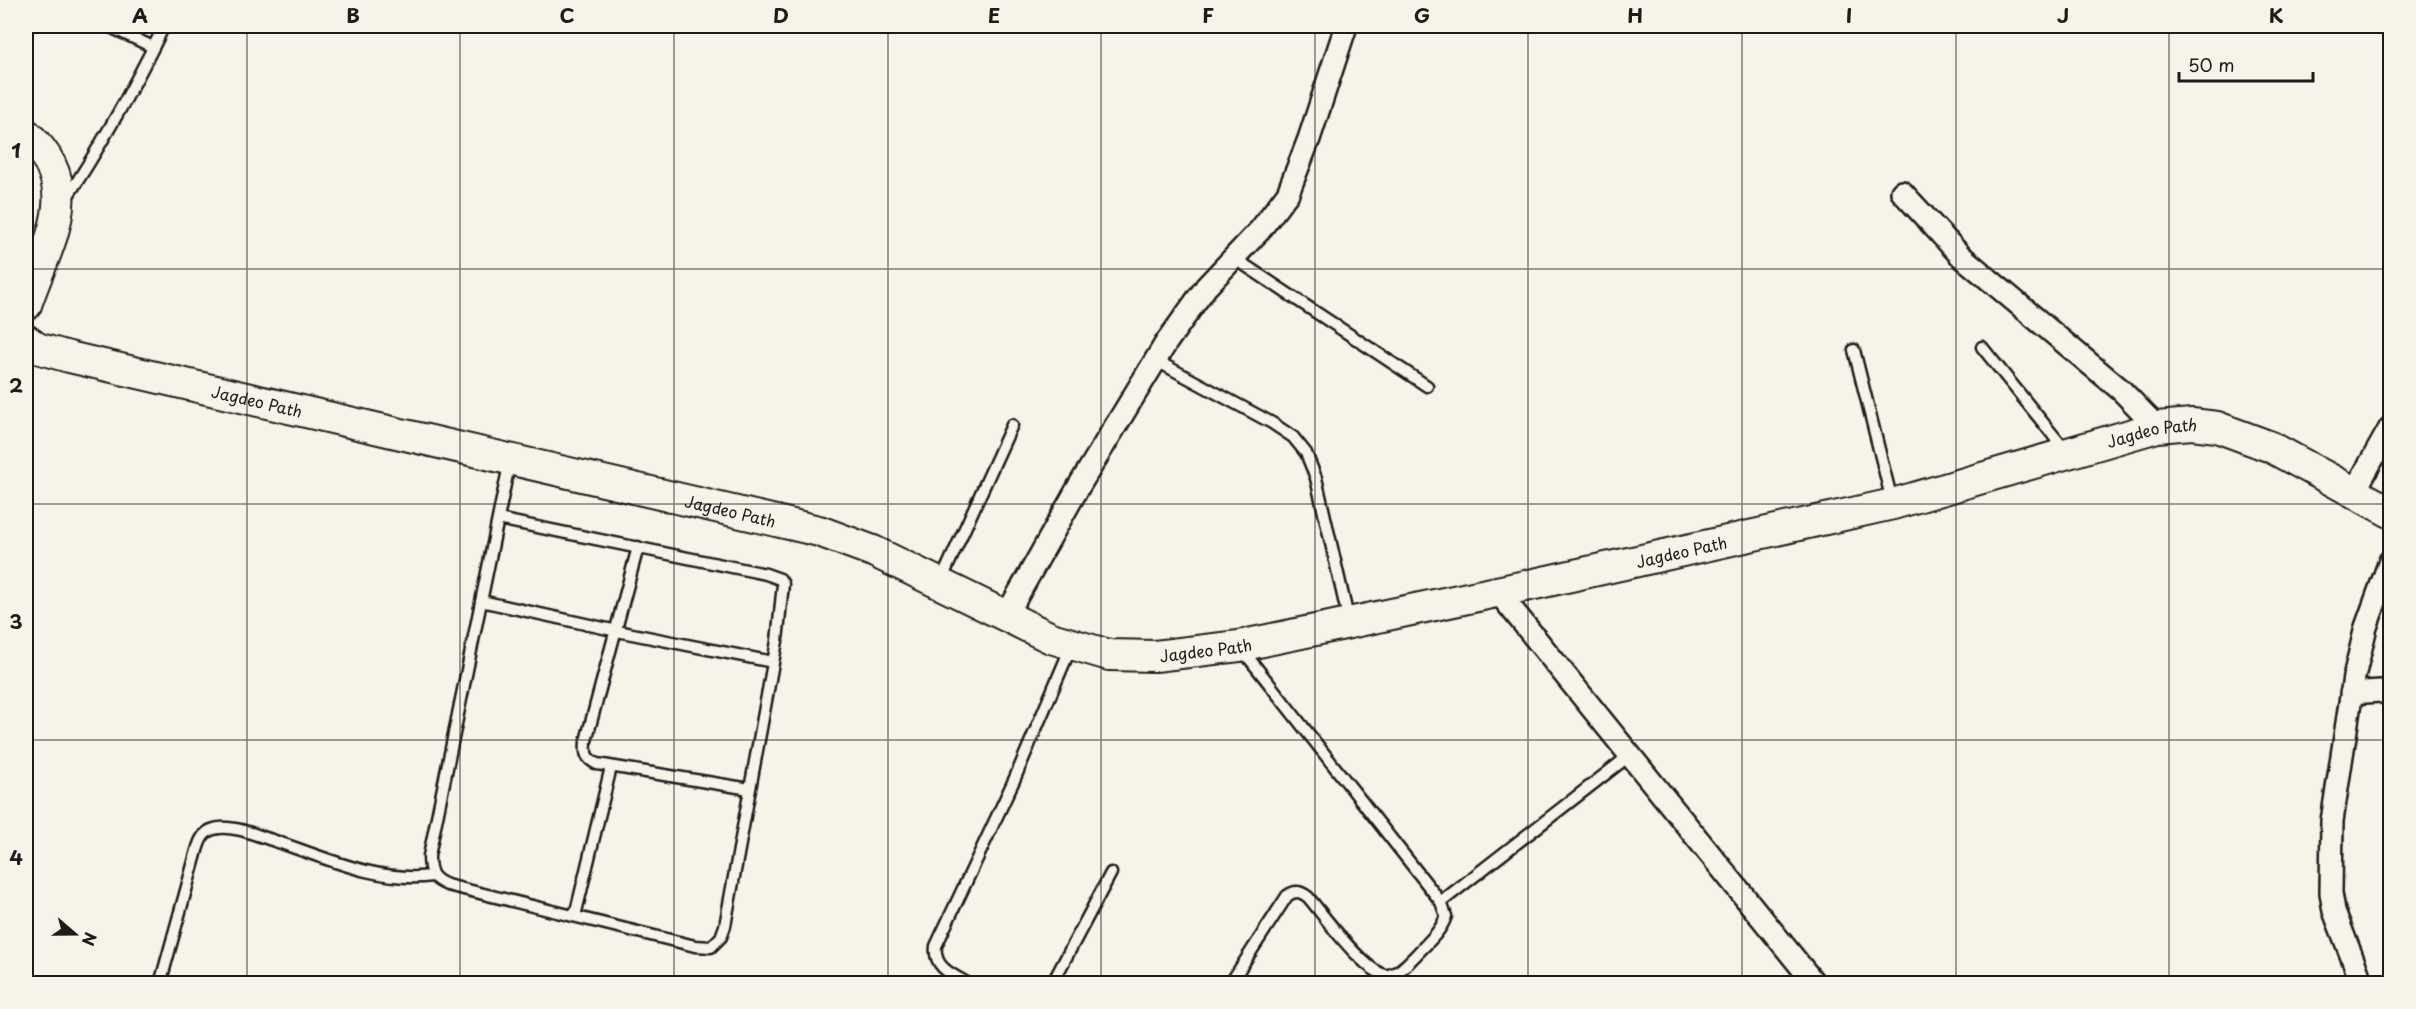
<svg xmlns="http://www.w3.org/2000/svg" width="2416" height="1009" viewBox="0 0 2416 1009" font-family="'Playpen Sans',sans-serif">
  <style>
    .lines { fill: none; stroke-linecap: round; stroke-linejoin: round }
    .lane-casing { stroke: #1c1c1c; stroke-width: 15 }
    .street-casing { stroke: #1c1c1c; stroke-width: 26 }
    .secondary-casing { stroke: #1c1c1c; stroke-width: 34 }
    .lane { stroke: #f7f3e8; stroke-width: 10 }
    .street { stroke: #f7f3e8; stroke-width: 21 }
    .secondary { stroke: #f7f3e8; stroke-width: 30 }
    .grid { fill: none; stroke: #1c1c1c; stroke-width: 1.5; stroke-opacity: 0.55 }
    .labels { text-anchor: middle; dominant-baseline: central; stroke-width: 6; stroke-linejoin: round; paint-order: stroke }
    .street-label { font-size: 16px; fill: #1c1c1c; stroke: #f7f3e8 }
    .neatline { fill: none; stroke: #1c1c1c; stroke-width: 2 }
    .grid-label { font-size: 20px; text-anchor: middle; font-weight: bold; fill: #1c1c1c }
  </style>
  <rect width="100%" height="100%" fill="#f7f3e8"/>
  <filter id="ink" filterUnits="userSpaceOnUse"><feTurbulence type="fractalNoise" baseFrequency=".0167" numOctaves="2"/><feDisplacementMap in="SourceGraphic" scale="12" xChannelSelector="R" yChannelSelector="G"/><feConvolveMatrix kernelMatrix="1 2 1 2 8 2 1 2 1" color-interpolation-filters="sRGB"/></filter>
  <g filter="url(#ink)">
    <g class="lines">
      <g class="lane-casing">
        <path id="lane" d="M 108,26 L 153,47
          M 65,200 C 103,144 134,86 164,26
          M 1234,258 L 1427,386
          M 1982,347 L 2065,450
          M 1854,350 L 1892,501
          M 1155,360 L 1272,423 L 1293,437 L 1306,453 L 1316,478 L 1349,622
          M 498,519 L 766,574 L 780,579 L 783,584 L 777,641 L 725,926 L 721,937 L 711,947 L 695,946 L 447,885 C 432,879 429,872 429,856 L 510,460
          M 638,547 L 586,741 C 585,753 585,758 597,764 L 750,789
          M 940,583 L 1012,425
          M 481,601 L 617,631 L 773,662
          M 1441,902 L 1630,755
          M 575,916 L 611,767
          M 1390,975 L 1403,984
          M 160,984 L 196,854 C 199,843 202,832 214,829 C 231,824 256,835 272,840 C 324,857 377,883 432,876
          M 969,984 C 953,975 933,968 936,946 L 1015,778 L 1071,647
          M 1052,984 L 1111,873
          M 1230,984 L 1287,896 C 1295,890 1300,891 1308,897 C 1323,914 1368,978 1389,975 C 1400,973 1408,963 1415,956 C 1426,944 1441,932 1446,916 L 1441,902 L 1241,648"/>
      </g>
      <g class="street-casing">
        <path id="street" d="M 1902,192 L 1961,256 L 2121,390 L 2157,427
          M 2354,492 L 2390,428
          M 1498,592 L 1815,984
          M 1006,616 L 1079,486 L 1166,343 L 1206,287 L 1260,230 L 1288,193 L 1309,139 L 1346,26
          M 2351,693 L 2380,691 L 2390,695
          M 2358,984 L 2358,973 L 2334,911 L 2331,893 L 2332,821 L 2354,677 L 2366,627 L 2390,561"/>
      </g>
      <g class="secondary-casing">
        <g id="secondary">
          <path d="M 26,134 C 87,188 47,242 26,305"/>
          <path id="s1" d="M 26,340 L 37,348 L 69,357 L 819,531 L 873,551 L 1051,638 L 1109,655 L 1155,656 L 1239,646 L 1349,623 L 1539,583 L 1893,504 L 2157,427 L 2192,424 L 2217,427 L 2271,447 L 2390,512"/>
        </g>
      </g>
      <use href="#lane" class="lane"/>
      <use href="#street" class="street"/>
      <use href="#secondary" class="secondary"/>
    </g>
  </g>
  <path class="grid" d="M 247,26 L 247,984M 460,26 L 460,984M 674,26 L 674,984M 888,26 L 888,984M 1101,26 L 1101,984M 1315,26 L 1315,984M 1528,26 L 1528,984M 1742,26 L 1742,984M 1956,26 L 1956,984M 2169,26 L 2169,984M 26,269 L 2390,269M 26,504 L 2390,504M 26,740 L 2390,740"/>
  <g class="labels">
    <g class="street-label">
      <text stroke="none"><textPath href="#s1" startOffset="240">Jagdeo Path</textPath></text>
      <text stroke="none"><textPath href="#s1" startOffset="2202">Jagdeo Path</textPath></text>
      <text stroke="none"><textPath href="#s1" startOffset="726">Jagdeo Path</textPath></text>
      <text stroke="none"><textPath href="#s1" startOffset="1716">Jagdeo Path</textPath></text>
      <text stroke="none"><textPath href="#s1" startOffset="1230">Jagdeo Path</textPath></text>
    </g>
  </g>
  <rect width="2416" height="1009" fill="none" stroke="#f7f3e8" stroke-width="66"/>
  <g transform="translate(75 934) rotate(110)" stroke="#f7f3e8" stroke-width="4.5" paint-order="stroke">
  <path d="M0-4.5L10 22L0 15L-10 22Z" fill="#1c1c1c"/>
  <text y="-9" font-size="16" font-weight="bold" text-anchor="middle" fill="#1c1c1c">N</text>
  </g>
  <path d="M2179 72v9h134v-9" fill="none" stroke="#1c1c1c" stroke-width="3"/>
  <text x="2188" y="72" font-size="18" fill="#1c1c1c" stroke="#f7f3e8" stroke-width="4.5" paint-order="stroke">50 m</text>
  <rect x="33" y="33" width="2350" height="943" class="neatline"/>
  <g class="grid-label">
    <text x="140" y="23">A</text>
    <text x="353" y="23">B</text>
    <text x="567" y="23">C</text>
    <text x="781" y="23">D</text>
    <text x="994" y="23">E</text>
    <text x="1208" y="23">F</text>
    <text x="1422" y="23">G</text>
    <text x="1635" y="23">H</text>
    <text x="1849" y="23">I</text>
    <text x="2063" y="23">J</text>
    <text x="2276" y="23">K</text>
    <text x="16" y="158">1</text>
    <text x="16" y="393">2</text>
    <text x="16" y="629">3</text>
    <text x="16" y="865">4</text>
  </g>
</svg>
